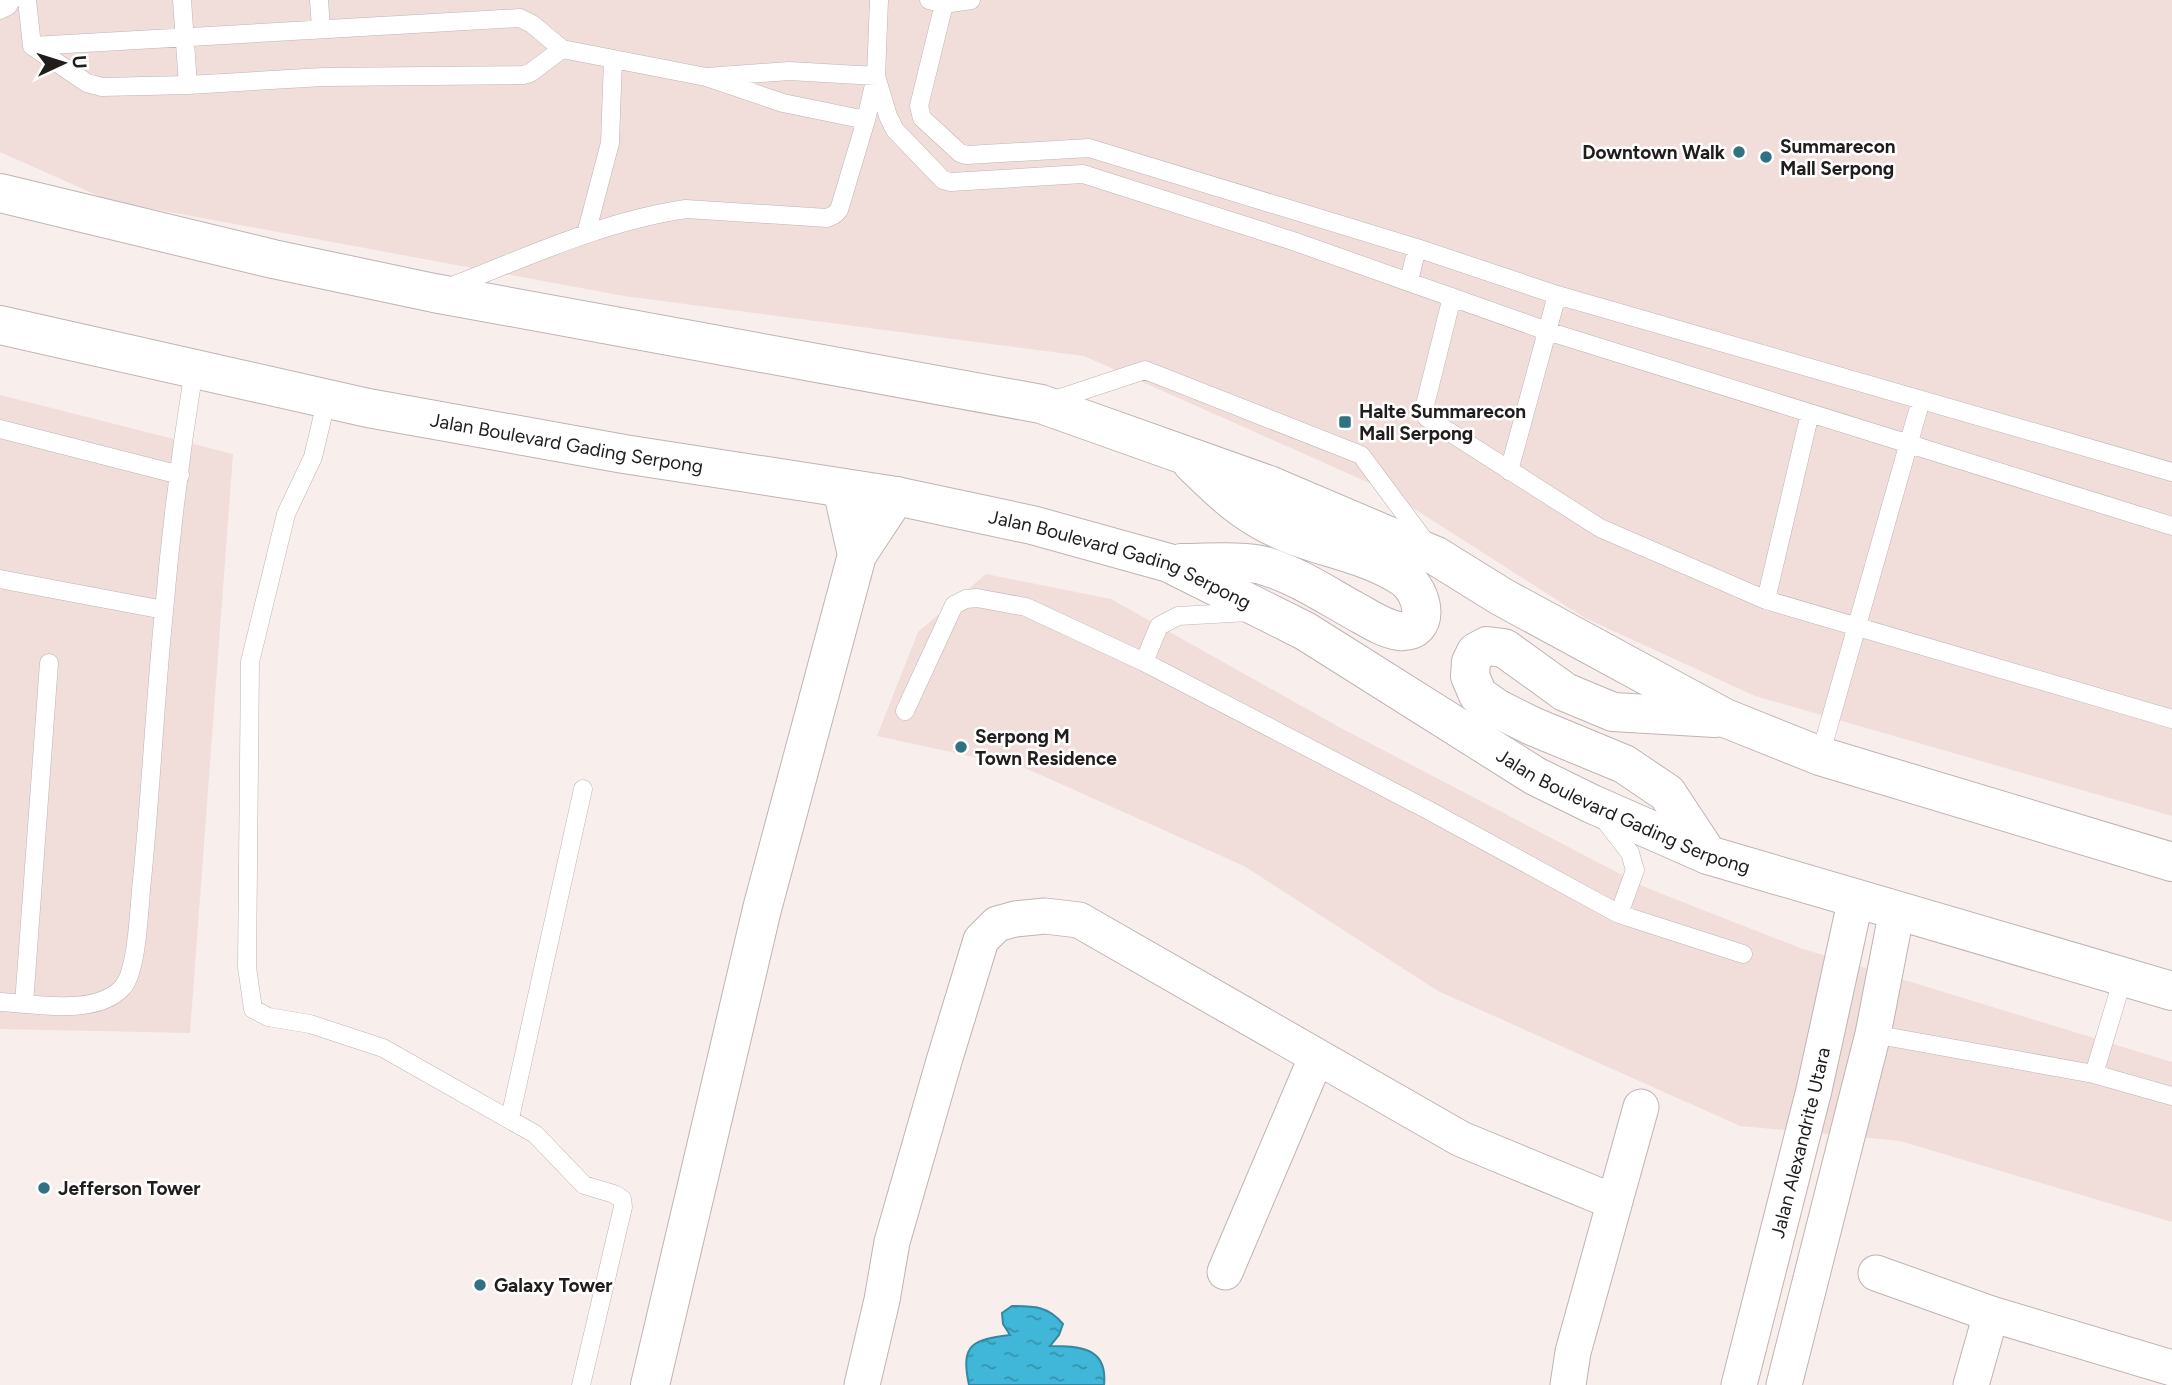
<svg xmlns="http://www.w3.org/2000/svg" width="2172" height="1385" viewBox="0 0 2172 1385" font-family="Figtree,sans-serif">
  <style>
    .built { fill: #f1dedb }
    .water { fill: url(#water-ripples); stroke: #3688a0; stroke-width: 2 }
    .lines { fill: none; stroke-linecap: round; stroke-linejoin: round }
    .lane-casing { stroke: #beb4b3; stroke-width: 19 }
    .street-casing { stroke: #beb4b3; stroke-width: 37 }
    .secondary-casing { stroke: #beb4b3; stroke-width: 40 }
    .primary-casing { stroke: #beb4b3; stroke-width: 40 }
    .lane { stroke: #fff; stroke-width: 18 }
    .street { stroke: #fff; stroke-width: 35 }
    .secondary { stroke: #fff; stroke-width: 38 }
    .primary { stroke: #fff; stroke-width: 38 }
    .poi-dot { fill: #307184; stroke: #fff; stroke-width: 2.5 }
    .labels { text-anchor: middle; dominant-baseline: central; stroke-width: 5; stroke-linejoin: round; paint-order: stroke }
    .poi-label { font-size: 19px; font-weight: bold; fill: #201d1c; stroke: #fff; text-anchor: start }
    .street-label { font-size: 19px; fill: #201d1c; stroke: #fff }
  </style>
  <defs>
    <pattern id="water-ripples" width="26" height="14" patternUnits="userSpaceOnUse" patternTransform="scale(1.75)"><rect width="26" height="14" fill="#40b6d8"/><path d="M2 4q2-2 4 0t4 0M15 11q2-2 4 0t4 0" fill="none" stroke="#3593ae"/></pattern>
  </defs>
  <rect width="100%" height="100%" fill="#f8eeec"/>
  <path class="built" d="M 0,0 L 2172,0 L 2172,816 L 1755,696 L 1585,618 L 1385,490 L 1084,356 L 624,296 L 110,201 L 0,152 Z
    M 0,395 L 233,454 L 190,1033 L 0,1029 Z
    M 986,574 L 1111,599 L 1339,727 L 1647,888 L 1800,948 L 2172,1062 L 2172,1222 L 1900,1141 L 1740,1126 L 1438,991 L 1244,866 L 1025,768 L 877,736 L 918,632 Z"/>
  <path class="water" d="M 1012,1306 C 1034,1306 1048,1306 1063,1324 L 1059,1335 L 1050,1346 C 1079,1346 1108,1347 1104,1385 L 969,1385 C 960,1343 973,1340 1010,1335 L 1003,1324 L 1002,1313 Z"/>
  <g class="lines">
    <g class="lane-casing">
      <path id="lane" d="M 27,0 L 32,46 L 87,83 L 102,87 L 188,85 L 323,77 L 523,75 L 530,73 L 562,49
        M 182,0 L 188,85
        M 319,0 L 321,28
        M 929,0 L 944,4 L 971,0
        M 944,4 L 919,106 L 922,118 L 960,153 L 967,155 L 1089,148 L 1417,248 L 1557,295 L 2172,472
        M 0,10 L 8,6 L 11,0
        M 32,46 L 520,18 L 532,24 L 562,49 L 706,77 L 783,103 L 866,120
        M 706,77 L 789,71 L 876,76 L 888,116 L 895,130 L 943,180 L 951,182 L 1083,174 L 1293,241 L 1547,331 L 2172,526
        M 586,234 L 610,143 L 613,59
        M 1409,281 L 1417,248
        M 447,288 C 525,258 603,221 686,209 L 827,218 L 834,215 L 839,210 L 866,120 L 876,76 L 879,0
        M 1452,297 L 1424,409 L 1426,417 L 1600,528 L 1766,600
        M 327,398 L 313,457 L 286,514 L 250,662 L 247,967 L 253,1009 L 268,1017 L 310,1024 L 383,1048 L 535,1134 L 584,1185 L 614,1194 L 622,1199 L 623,1207 L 581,1385
        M 1048,402 L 1145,370 L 1361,455 L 1427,544
        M 1810,413 L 1766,600 L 2172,719
        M 0,429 L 180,475
        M 1509,471 L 1557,295
        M 0,579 L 164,610
        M 1144,662 L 1159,626 L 1178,616 L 1249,612
        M 905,711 L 954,605 L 966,599 L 977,598 L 1026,607 L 1144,662 L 1428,810 L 1619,914 L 1743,954
        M 1820,756 L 1921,400
        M 1603,818 L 1630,853 L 1635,870 L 1619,914
        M 0,1002 C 35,1004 96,1016 122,988 C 138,972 139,904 142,880 C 151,791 155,700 164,611 C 171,530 181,449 194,369
        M 24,1004 L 49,663
        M 1873,1034 L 2094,1074 L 2172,1096
        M 2094,1074 L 2123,978
        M 510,1118 L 583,789"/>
    </g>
    <g class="street-casing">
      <g id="street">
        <path d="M 1225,1272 L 1316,1058"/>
        <path d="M 1876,1273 L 1991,1314 L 2172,1368"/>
        <path d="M 862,1385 L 882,1300 L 892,1242 L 944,1061 L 981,940 L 997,924 L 1015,919 L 1045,916 L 1079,920 L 1461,1139 L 1614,1202"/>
        <path d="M 1568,1385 L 1573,1352 L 1641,1107"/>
        <path id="s1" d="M 1739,1385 L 1814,1090 L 1856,898"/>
        <path d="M 1784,1385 L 1873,1034 L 1897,910"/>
        <path d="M 1971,1385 L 1991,1314"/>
      </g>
    </g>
    <g class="secondary-casing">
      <path id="secondary" d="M 842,488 L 857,555
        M 650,1385 L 762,909 L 857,555 L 896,496"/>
    </g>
    <g class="primary-casing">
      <g id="primary">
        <path d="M 0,193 L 273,259 L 434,293 L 1041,404 L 1269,485 L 1436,556 L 1502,597 L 1725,718 L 1820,756 L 2172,862"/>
        <path id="s2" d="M 0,325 L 368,408 L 624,454 L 896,496 L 1032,525 L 1169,563 L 1305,631 L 1535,776 L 1592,804 L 1708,855 L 2172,991"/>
        <path d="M 1181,563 C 1201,563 1248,560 1265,566 C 1298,576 1326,595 1355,611 C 1368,618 1384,629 1399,631 C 1433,634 1423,591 1404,578 C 1365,552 1317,548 1276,528 C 1240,511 1220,490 1192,463"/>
        <path d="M 1708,855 L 1667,793 L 1624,764 L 1532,726 L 1496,708 L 1478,695 L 1470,676 L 1471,662 L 1476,652 L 1487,646 L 1504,648 L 1565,692 L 1613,712 L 1715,718"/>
      </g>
    </g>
    <use href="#lane" class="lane"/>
    <use href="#street" class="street"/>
    <use href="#secondary" class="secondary"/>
    <use href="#primary" class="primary"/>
  </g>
  <g class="poi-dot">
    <circle cx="1739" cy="152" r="7"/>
    <circle cx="1766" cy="157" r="7"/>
    <rect x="1338" y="415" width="14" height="14" rx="3.5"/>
    <circle cx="961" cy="747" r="7"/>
    <circle cx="44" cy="1188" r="7"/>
    <circle cx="480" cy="1285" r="7"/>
  </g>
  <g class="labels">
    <g class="poi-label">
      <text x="1780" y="146">Summarecon<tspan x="1780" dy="22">Mall Serpong</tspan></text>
      <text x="1725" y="152" text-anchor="end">Downtown Walk</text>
      <text x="1359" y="411">Halte Summarecon<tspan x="1359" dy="22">Mall Serpong</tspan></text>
      <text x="975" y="736">Serpong M<tspan x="975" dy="22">Town Residence</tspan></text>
      <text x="58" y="1188">Jefferson Tower</text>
      <text x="494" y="1285">Galaxy Tower</text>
    </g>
    <g class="street-label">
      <text stroke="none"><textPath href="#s2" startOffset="579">Jalan Boulevard Gading Serpong</textPath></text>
      <text stroke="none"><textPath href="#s2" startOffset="1146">Jalan Boulevard Gading Serpong</textPath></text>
      <text stroke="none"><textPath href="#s2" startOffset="1713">Jalan Boulevard Gading Serpong</textPath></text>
      <text stroke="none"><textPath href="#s1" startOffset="250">Jalan Alexandrite Utara</textPath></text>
    </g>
  </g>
  <g transform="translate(63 63) rotate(86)" stroke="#ffffff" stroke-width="5" paint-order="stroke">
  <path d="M0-5L12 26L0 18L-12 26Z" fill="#201d1c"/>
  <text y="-10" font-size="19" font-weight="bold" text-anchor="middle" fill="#201d1c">U</text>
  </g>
</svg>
